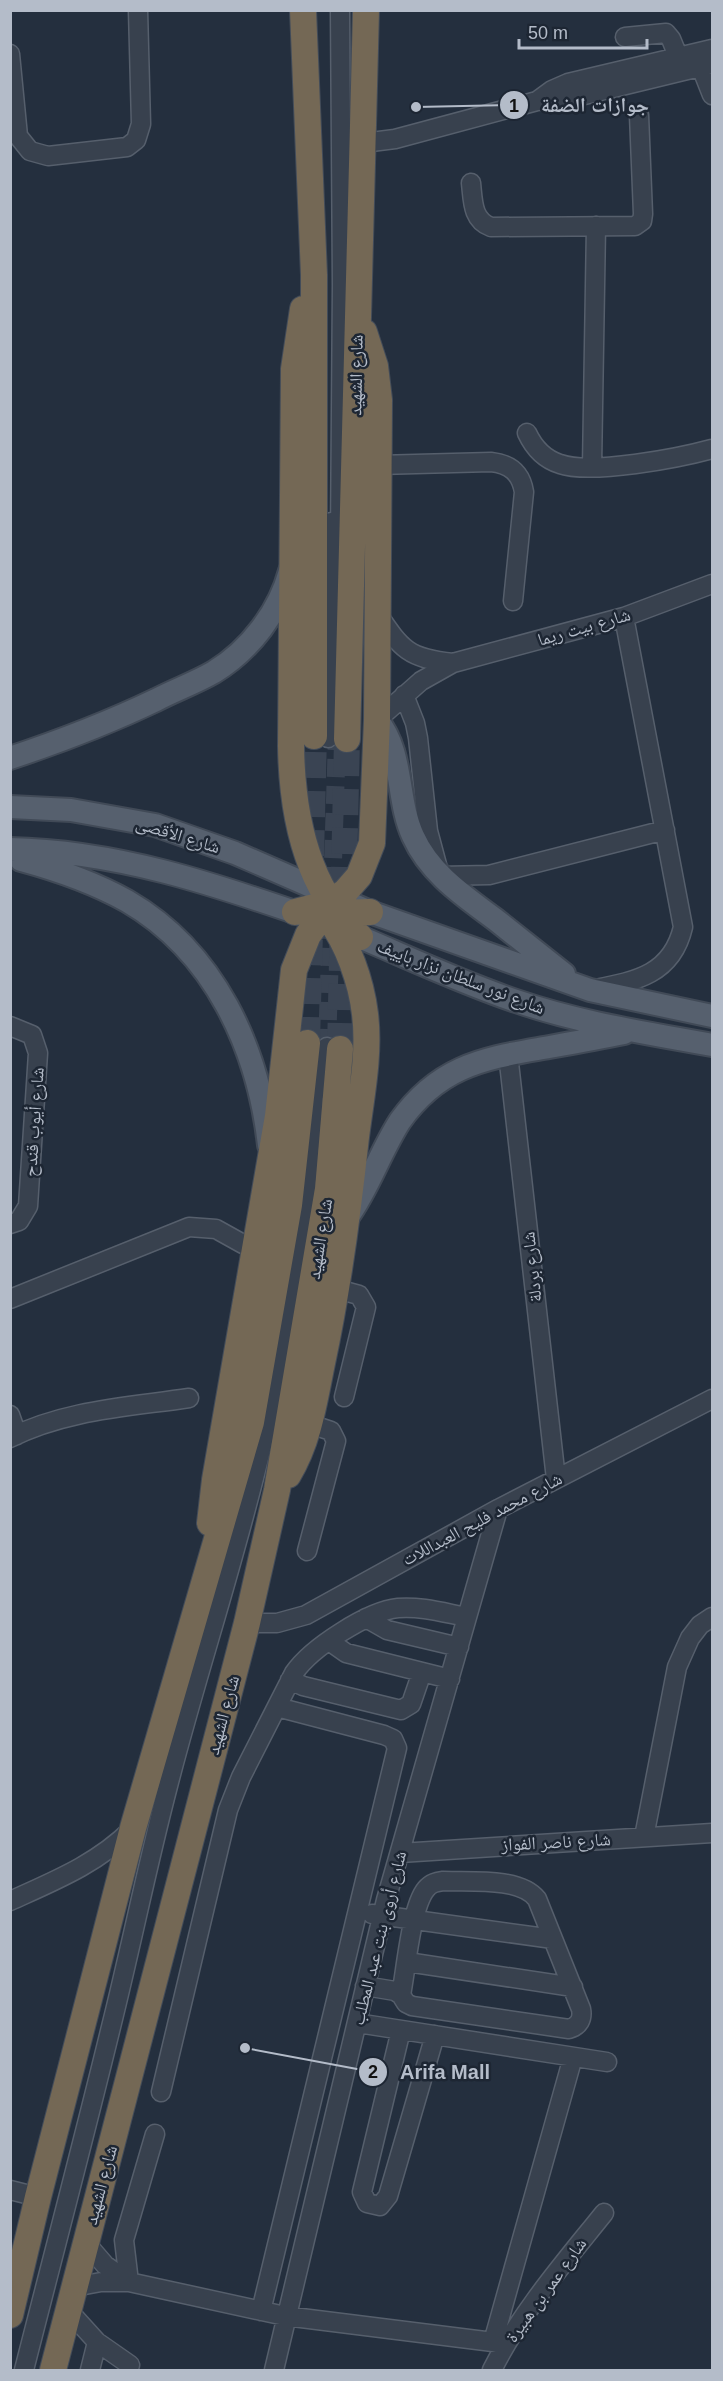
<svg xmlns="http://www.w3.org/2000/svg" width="723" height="2381" viewBox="0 0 723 2381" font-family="Helvetica,'Noto Naskh Arabic',sans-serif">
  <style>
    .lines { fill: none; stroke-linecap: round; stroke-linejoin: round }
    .minor-tunnel { stroke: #3a4453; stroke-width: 18; stroke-dasharray: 18 9; stroke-linecap: butt }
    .highway-tunnel { stroke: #3a4453; stroke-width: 26; stroke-dasharray: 26 13; stroke-linecap: butt }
    .minor-casing { stroke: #565f6c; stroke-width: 21 }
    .major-casing { stroke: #414a57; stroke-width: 26 }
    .highway-casing { stroke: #434c59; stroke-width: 28 }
    .minor { stroke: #38414e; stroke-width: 18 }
    .major { stroke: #56606e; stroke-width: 22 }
    .highway { stroke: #746855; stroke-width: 26 }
    .labels { text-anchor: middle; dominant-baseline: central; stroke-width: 5; stroke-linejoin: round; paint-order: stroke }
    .street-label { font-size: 18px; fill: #b4bcc9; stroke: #1d2633 }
    .leader { fill: none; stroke: #b4bcc9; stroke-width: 2 }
    .callout-dot { fill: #b4bcc9; stroke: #1d2633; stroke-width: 2 }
    .mark-label { font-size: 18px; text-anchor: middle; font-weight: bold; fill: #111 }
    .callout-label { font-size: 20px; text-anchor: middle; font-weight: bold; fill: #b4bcc9; stroke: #1d2633; stroke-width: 5; stroke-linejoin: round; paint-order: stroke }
  </style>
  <rect width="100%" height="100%" fill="#242f3e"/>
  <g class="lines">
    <path class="minor-tunnel" d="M 327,1047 L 337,738"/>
    <path class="highway-tunnel" d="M 311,856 L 314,736
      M 307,1043 L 310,932
      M 340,1049 L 347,739"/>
    <g class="minor-casing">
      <path id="minor" d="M 625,37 L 666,33 L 671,39 L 682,66
        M 10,54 L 18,136 L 30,151 L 48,156 L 127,147 L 136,140 L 141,124 L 138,10
        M 697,57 L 712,95
        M 537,101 L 552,90 L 568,83 L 712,49
        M 363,143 L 395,139 L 537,101 L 572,98 L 712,64
        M 471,183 C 473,201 472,220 491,227 L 635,226 L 642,221 L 643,214 L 639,115
        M 527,433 C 534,448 544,459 560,464 C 591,475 679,458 712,449
        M 378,465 L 491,462 C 510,464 521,473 524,492 L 513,601
        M 592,467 L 596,226
        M 340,539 L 342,285 L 340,10
        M 377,613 C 402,650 408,658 453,663
        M 404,695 L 415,723 L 418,738 L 428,831 L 440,876 L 489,875 L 665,830
        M 377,720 L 421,681 L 453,663 L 624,617 L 712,584
        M 328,738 L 331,522
        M 595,989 C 637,981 672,974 683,927 L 624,617
        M 10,1026 L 32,1035 L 38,1053 L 28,1206 L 19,1221 L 10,1224
        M 508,1054 L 556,1479
        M 323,1089 L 327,1047
        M 337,1289 L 359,1295 L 366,1307 L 344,1397
        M 10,1299 L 189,1227 L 216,1229 L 243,1244 L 256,1245
        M 10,1415 L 17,1435
        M 10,1438 C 65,1410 129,1407 189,1398
        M 307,1551 L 336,1441 L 331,1431 L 310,1424
        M 366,1618 L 387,1630 L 459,1647
        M 247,1623 L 277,1623 L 306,1615 L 498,1509 L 712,1399
        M 329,1641 L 346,1653 L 450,1679
        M 290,1680 L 303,1686 L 401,1710 L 411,1704 L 422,1672
        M 644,1837 L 677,1667 L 690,1638 L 700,1625 L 712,1617
        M 400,1853 L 712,1833
        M 443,1881 C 470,1882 520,1877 537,1899 L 581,2009 C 583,2019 579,2026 569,2029 L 412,2006 L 406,2003 L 401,1995 C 406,1970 411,1907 426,1889 C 431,1883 436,1882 443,1881 Z
        M 10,1901 C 54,1881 97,1864 132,1829
        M 372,1914 L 553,1939
        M 407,1962 L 573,1987
        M 365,1986 L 395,1991 L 401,1995
        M 357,2023 L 607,2062
        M 401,2030 L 362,2192 L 367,2203 L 380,2206 L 388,2196 L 435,2035
        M 161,2092 L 228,1810 L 241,1777 L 294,1673 C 311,1648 368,1611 398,1608 C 421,1606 445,1613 467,1617
        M 10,2190 L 38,2197
        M 86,2243 L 105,2265 L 129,2282
        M 129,2282 L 124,2240 L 155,2134
        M 74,2287 L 101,2282 L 129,2282 L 285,2316 L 493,2342 L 505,2345
        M 68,2310 L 97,2342 L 130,2365
        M 261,2311 L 397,1748 L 393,1739 L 384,1735 L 277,1707
        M 493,2342 L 573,2057
        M 24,2370 C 53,2256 83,2142 111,2027 C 131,1947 147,1866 168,1786 C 198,1669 237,1555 264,1437 C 292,1318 309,1196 315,1073
        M 90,2370 L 97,2342
        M 274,2370 L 386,1900 L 498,1509
        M 492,2370 C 521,2312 564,2263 604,2213"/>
    </g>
    <g class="major-casing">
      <path id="major" d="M 377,720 C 404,753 396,799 413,836 C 430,874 464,896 496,920 C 519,938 541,956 564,974
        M 10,758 C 61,741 108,723 156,700 C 175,690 195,683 214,672 C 250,650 279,612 290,571
        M 10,807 L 71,810 L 155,825 L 235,853 L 370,912 L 590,990 L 712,1016
        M 10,849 C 116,851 214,884 312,918
        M 21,860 C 58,870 93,882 127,901 C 215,952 258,1048 269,1145
        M 343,930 C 401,954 457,981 516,1001 C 580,1023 647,1033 712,1045
        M 347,1218 C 369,1188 380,1152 400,1121 C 437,1069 479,1059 538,1049 C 566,1044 595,1039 624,1033"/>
    </g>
    <g class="highway-casing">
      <path id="highway" d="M 303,10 L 314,275 L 314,736
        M 303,309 L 294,369 L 291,746 C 292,814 307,890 360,937
        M 347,739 L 366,10
        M 295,912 L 329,903 L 345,892 L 359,876 L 372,843 L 377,720 L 379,400 L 375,366 L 364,332
        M 288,1475 C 309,1440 314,1402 322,1363 C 338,1288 348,1213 356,1137 C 361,1097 370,1054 365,1014 C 361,981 348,944 328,917
        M 210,1523 L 215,1480 L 278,1116 L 294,970 L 308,935 L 319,920 L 336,913 L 370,912
        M 10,2315 L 38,2197 L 133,1828 L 251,1422 L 289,1205 L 307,1043
        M 53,2370 L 247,1623 L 277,1490 L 328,1189 L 340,1049"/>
    </g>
    <use href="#minor" class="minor"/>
    <use href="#major" class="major"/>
    <use href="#highway" class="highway"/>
  </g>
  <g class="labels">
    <g class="street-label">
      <text transform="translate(356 375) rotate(-89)">شارع الشهيد</text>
      <text transform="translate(584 627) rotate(-16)">شارع بيت ريما</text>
      <text transform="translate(178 835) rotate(17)">شارع الأقصى</text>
      <text transform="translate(461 977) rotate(21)">شارع نور سلطان نزار باييف</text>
      <text transform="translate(34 1122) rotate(-86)">شارع أيوب قندح</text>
      <text transform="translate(320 1239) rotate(-81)">شارع الشهيد</text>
      <text transform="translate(532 1267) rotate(-96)">شارع بردلة</text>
      <text transform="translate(482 1519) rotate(-28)">شارع محمد فليح العبداللات</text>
      <text transform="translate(223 1715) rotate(-75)">شارع الشهيد</text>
      <text transform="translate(556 1842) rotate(-3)">شارع ناصر الفواز</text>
      <text transform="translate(379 1938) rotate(-76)">شارع أروى بنت عبد المطلب</text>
      <text transform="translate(101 2185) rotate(-75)">شارع الشهيد</text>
      <text transform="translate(546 2290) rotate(-54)">شارع عمر بن هبيرة</text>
    </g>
  </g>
  <path class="leader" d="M416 107L514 105M245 2048L373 2072"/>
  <g class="callout-dot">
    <circle cx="416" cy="107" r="6"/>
    <circle cx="245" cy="2048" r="6"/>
    <circle cx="514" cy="105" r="15"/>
    <circle cx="373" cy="2072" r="15"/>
  </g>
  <g class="mark-label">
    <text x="514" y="112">1</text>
    <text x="373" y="2078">2</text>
  </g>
  <g class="callout-label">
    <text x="595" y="112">جوازات الضفة</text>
    <text x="445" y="2079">Arifa Mall</text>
  </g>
  <rect width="723" height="2381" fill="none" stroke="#b4bcc9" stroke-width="24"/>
  <path d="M519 39v9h128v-9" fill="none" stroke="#b4bcc9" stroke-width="3"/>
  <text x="528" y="39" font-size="18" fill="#b4bcc9" stroke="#1d2633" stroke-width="4.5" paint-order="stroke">50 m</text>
</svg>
